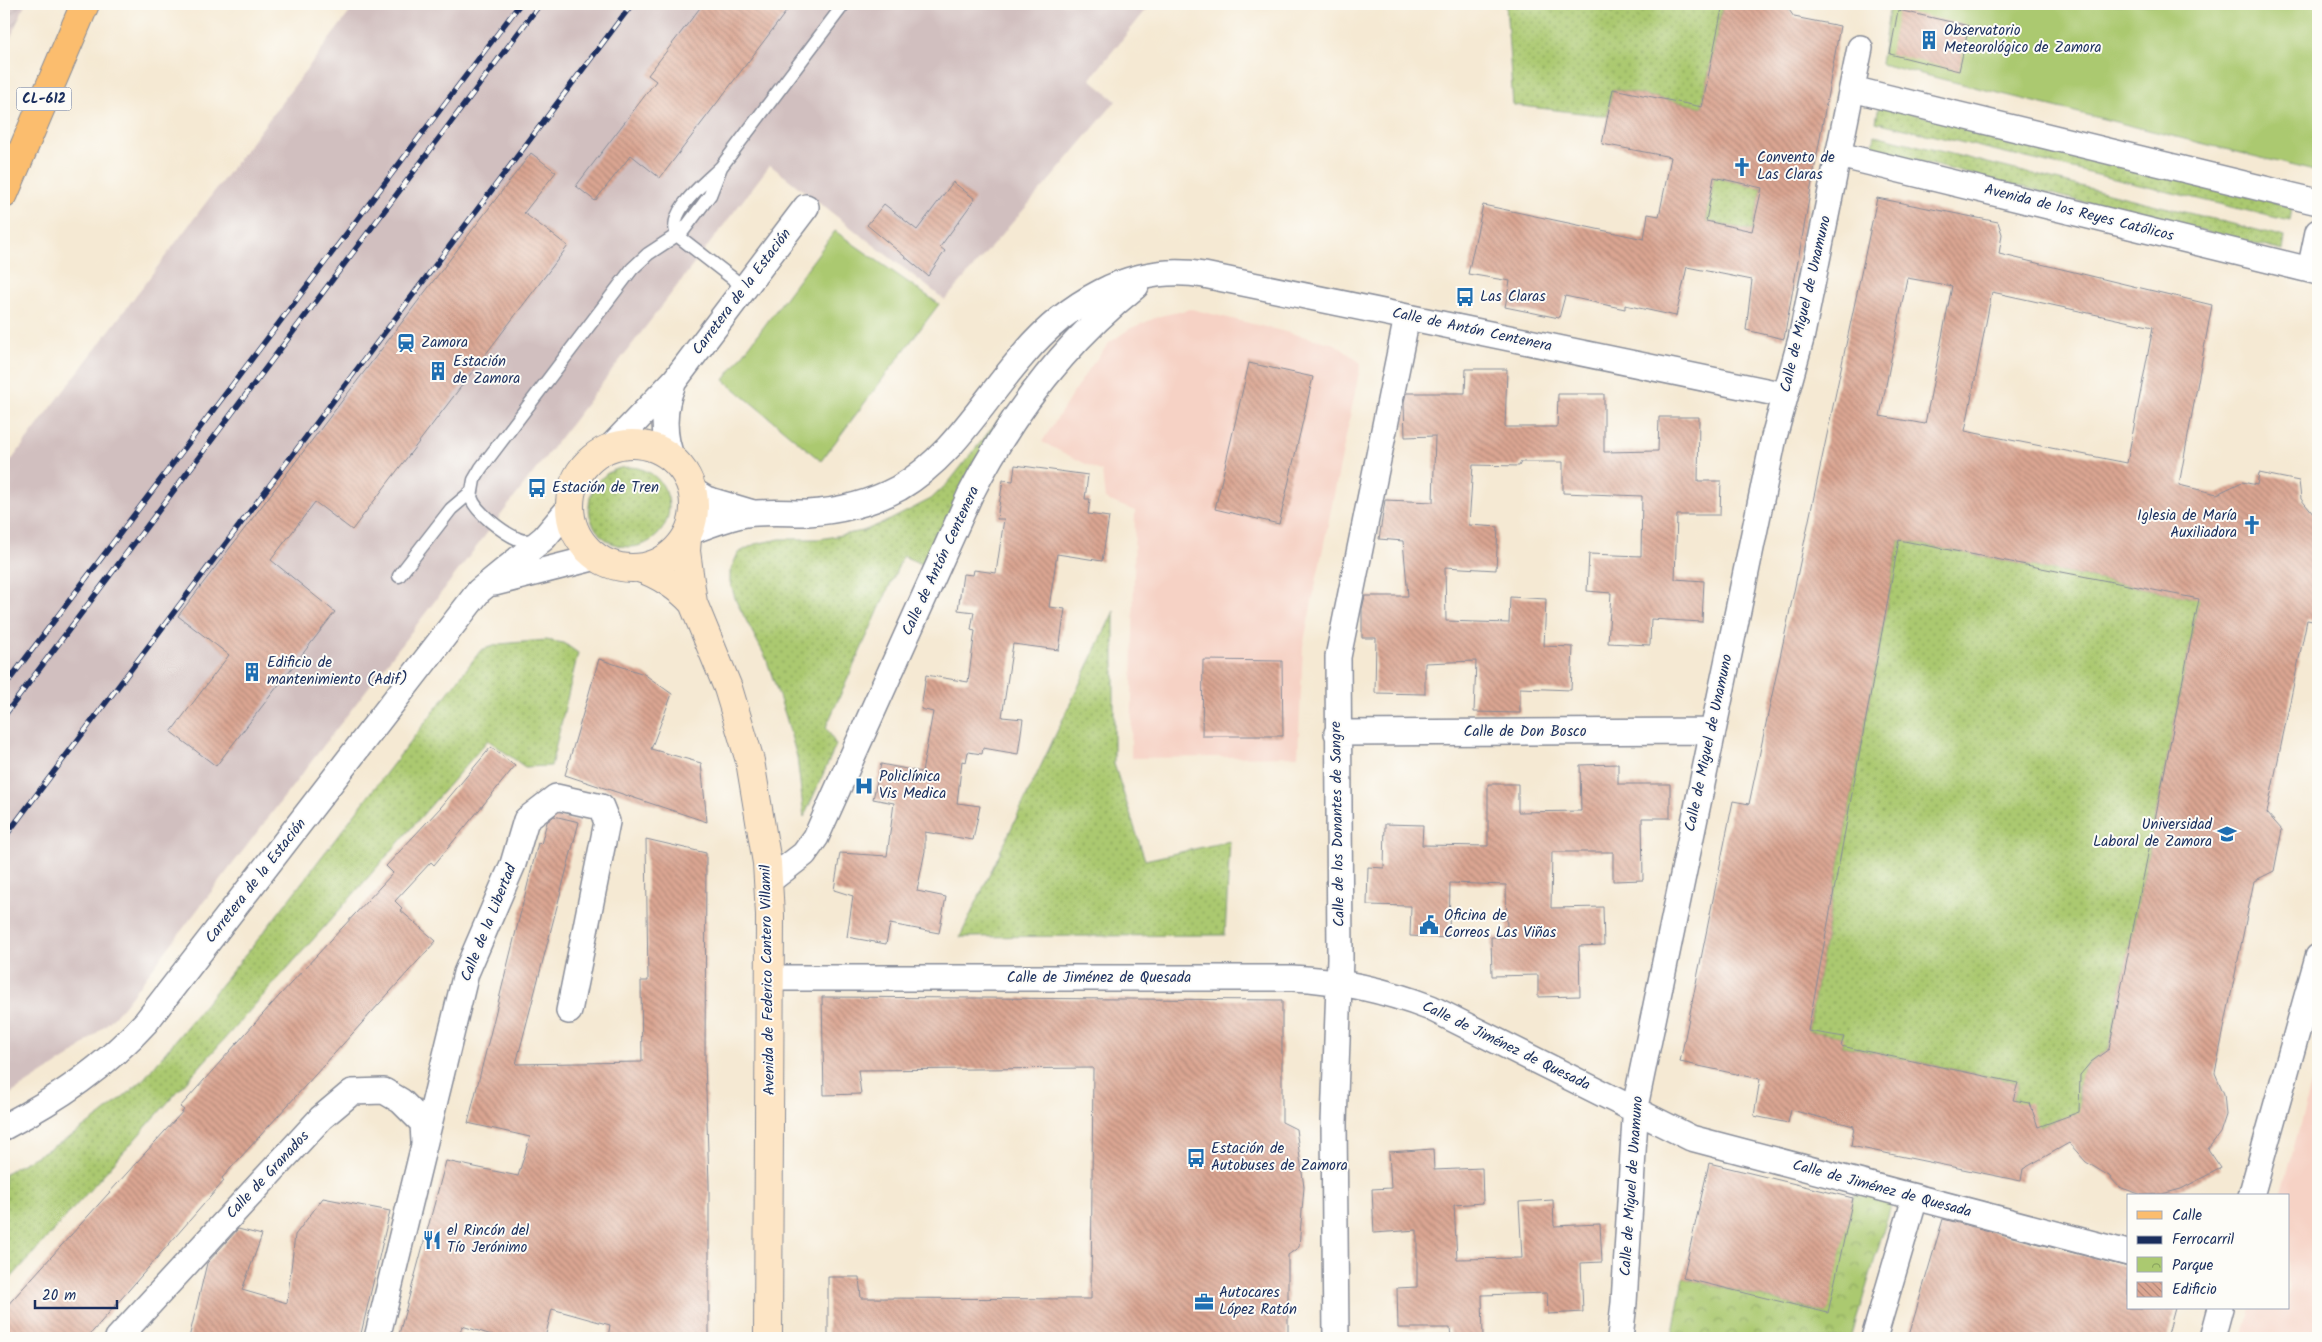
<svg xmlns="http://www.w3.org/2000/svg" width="2322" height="1342" viewBox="0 0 2322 1342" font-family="Kalam,sans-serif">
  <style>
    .built { fill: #f6d2c5 }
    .industrial { fill: url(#industrial-furrows) }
    .railway { fill: #d1bfbf }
    .grass { fill: #abc970; stroke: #637c67 }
    .park { fill: url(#park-crowns); stroke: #637c67 }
    .garden { fill: url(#garden-dots); stroke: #637c67 }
    .building { fill: url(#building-back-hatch); fill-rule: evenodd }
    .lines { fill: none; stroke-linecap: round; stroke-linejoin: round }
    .lane-casing { stroke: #888c98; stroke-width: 15 }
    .street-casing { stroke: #888c98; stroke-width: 28 }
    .secondary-casing { stroke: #888c98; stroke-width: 30 }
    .primary-casing { stroke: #888c98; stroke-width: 30 }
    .lane { stroke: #fff; stroke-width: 12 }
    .street { stroke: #fff; stroke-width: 25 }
    .secondary { stroke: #fde5c5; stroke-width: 28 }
    .primary { stroke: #fbbd6e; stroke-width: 28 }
    .rail-casing { stroke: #1b2f5e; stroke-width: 5.5 }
    .rail { stroke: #fdfcf7; stroke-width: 4; stroke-dasharray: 11; stroke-linecap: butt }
    .labels { text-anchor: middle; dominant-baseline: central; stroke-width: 4; stroke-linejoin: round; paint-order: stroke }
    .shield { fill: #fdfcf7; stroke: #5f6c8c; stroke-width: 1 }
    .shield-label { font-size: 14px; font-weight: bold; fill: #1b2f5e }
    .poi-label { font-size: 15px; fill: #1b2f5e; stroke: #fdfcf7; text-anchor: start }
    .street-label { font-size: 15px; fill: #1b2f5e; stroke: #fdfcf7 }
  </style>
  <defs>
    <pattern id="industrial-furrows" width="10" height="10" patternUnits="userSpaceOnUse" patternTransform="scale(1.25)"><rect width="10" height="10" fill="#d1bfbf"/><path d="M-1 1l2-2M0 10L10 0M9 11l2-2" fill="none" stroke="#b3a4a7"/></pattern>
    <pattern id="park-crowns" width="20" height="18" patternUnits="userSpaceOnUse" patternTransform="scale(1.25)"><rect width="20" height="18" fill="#abc970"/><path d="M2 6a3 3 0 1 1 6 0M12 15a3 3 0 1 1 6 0" fill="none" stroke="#8aa45f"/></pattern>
    <pattern id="garden-dots" width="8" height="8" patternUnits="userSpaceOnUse" patternTransform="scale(1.25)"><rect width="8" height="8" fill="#abc970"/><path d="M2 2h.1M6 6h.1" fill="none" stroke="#8aa45f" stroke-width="1.8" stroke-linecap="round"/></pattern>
    <pattern id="building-back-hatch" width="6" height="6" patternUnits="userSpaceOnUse" patternTransform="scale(1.25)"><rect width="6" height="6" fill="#dba692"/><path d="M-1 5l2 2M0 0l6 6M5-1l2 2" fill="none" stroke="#b1887a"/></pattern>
  </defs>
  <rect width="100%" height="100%" fill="#fdfcf7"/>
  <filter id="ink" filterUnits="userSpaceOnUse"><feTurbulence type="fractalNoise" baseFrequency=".02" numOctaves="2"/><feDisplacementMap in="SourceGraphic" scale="10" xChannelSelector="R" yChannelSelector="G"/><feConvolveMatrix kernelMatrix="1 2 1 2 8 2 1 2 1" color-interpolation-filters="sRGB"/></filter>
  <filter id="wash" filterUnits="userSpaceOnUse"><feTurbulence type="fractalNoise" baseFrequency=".0096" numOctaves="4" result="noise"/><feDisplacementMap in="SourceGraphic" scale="20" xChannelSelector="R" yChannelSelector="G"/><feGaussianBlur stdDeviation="1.12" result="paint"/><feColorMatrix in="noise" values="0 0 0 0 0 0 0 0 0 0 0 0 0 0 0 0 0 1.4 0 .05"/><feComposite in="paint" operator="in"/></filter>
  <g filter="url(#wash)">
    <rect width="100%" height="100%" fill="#f5e9d3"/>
    <path class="built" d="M 1191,309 L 1335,344 L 1361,363 L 1303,646 L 1298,756 L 1131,758 L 1135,511 L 1105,499 L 1102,472 L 1042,442 L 1086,373 L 1109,343 L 1129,329 L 1160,316 Z
      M 2318,1058 L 2318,1338 L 2242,1338 L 2250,1308 L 2288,1308 L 2288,1196 L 2281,1196 Z"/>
    <path class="industrial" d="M 4,4 L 25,4 L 4,53 Z"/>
    <path class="railway" d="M 356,4 L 1151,4 L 1090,79 L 1116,101 L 1053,176 L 945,300 L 770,165 L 125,1004 L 110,1021 L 72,1055 L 4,1098 L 4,470 Z"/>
    <path class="grass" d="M 1890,4 L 2318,4 L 2318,172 L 1881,64 Z
      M 835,231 L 939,304 L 821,461 L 724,380 Z"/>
    <path class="park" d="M 1855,1188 L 1893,1199 L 1851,1338 L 1672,1338 L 1683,1278 L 1827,1313 Z"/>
    <path class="garden" d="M 1506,4 L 1723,4 L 1702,107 L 1613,89 L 1607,116 L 1513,105 Z
      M 1879,105 L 2292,207 L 2290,221 L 1876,122 Z
      M 1875,135 L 2285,237 L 2283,251 L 1872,150 Z
      M 1714,177 L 1762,188 L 1752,231 L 1706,221 Z
      M 1007,409 L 924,565 L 903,556 L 826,727 L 836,745 L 804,817 L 797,757 L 786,717 L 766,658 L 736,601 L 730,582 L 730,572 L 738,553 L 755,544 L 780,539 L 820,539 L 863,531 L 890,520 L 931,499 L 949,482 Z
      M589 507a40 40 0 1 1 80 0a40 40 0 1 1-80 0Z
      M 1899,540 L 2199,599 L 2109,1049 C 2089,1063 2080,1066 2079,1092 C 2079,1103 2080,1110 2084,1120 L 2059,1119 L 2038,1127 L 2013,1100 L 2018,1083 L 1841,1046 L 1843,1037 L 1808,1031 Z
      M 1114,611 L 1114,764 L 1145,860 L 1230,841 L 1225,935 L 960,937 Z
      M 546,640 L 564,643 L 578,653 L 551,766 L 525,767 L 488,740 L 351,897 L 4,1286 L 4,1174 L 70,1137 L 101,1115 L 142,1081 L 256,942 L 481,650 L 500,644 Z"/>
    <g id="blocks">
      <path class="building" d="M 703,4 L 792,4 L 660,178 L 631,155 L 595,201 L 576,186 L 656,81 L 648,75 Z
        M 1723,4 L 1758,6 L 1762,4 L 1785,4 L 1794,17 L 1840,26 L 1784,339 L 1746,330 L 1752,280 L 1687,267 L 1676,316 L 1625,305 L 1625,309 L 1565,296 L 1559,318 L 1505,307 L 1510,281 L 1468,274 L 1483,205 L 1644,239 L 1648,214 L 1659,216 L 1671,157 L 1602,144 L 1613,89 L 1702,107 ZM 1714,177 L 1762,188 L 1752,231 L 1706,221 Z
        M 1898,10 L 1969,26 L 1959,71 L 1890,54 Z
        M 531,153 L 556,172 L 524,213 L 568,246 L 352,530 L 315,502 L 271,560 L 335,612 L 216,766 L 171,732 L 229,655 L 178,616 Z
        M 953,182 L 975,199 L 940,247 L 945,251 L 928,276 L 867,225 L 884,204 L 917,230 Z
        M 1877,198 L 1998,222 L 2002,234 L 1999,254 L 2212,305 L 2179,485 L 2217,494 L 2242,482 L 2257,485 L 2259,473 L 2299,481 L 2301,499 L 2318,520 L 2318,622 L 2307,620 L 2267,813 L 2282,830 L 2274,871 L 2254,881 L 2215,1073 L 2224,1094 L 2226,1115 L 2220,1133 L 2208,1149 L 2221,1168 L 2181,1189 L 2162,1194 L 2142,1195 L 2119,1187 L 2109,1176 L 2086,1162 L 2069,1143 L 2023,1169 L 2021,1181 L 1851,1146 L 1854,1126 L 1791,1110 L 1788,1123 L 1754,1116 L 1760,1079 L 1680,1062 L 1733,801 L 1749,804 ZM 1907,278 L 1952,286 L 1925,424 L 1880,416 ZM 1992,292 L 2153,327 L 2127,463 L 1965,431 ZM 1899,540 L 2199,599 L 2109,1049 L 2091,1062 L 2080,1075 L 2079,1112 L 2038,1127 L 2030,1103 L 2013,1100 L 2018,1083 L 1841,1046 L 1844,1037 L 1808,1031 Z
        M 1249,363 L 1313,377 L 1279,524 L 1215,509 Z
        M 1466,369 L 1507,369 L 1505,427 L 1557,427 L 1558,394 L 1604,394 L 1604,452 L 1658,451 L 1659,417 L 1699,417 L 1698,481 L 1721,481 L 1720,515 L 1677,515 L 1675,579 L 1704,581 L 1702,622 L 1651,619 L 1650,645 L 1608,643 L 1611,593 L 1587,591 L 1589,554 L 1641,556 L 1642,496 L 1563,493 L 1563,462 L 1521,462 L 1519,466 L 1473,465 L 1469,525 L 1498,527 L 1496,570 L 1445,567 L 1446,621 L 1509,623 L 1510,597 L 1546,599 L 1544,646 L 1573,647 L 1571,690 L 1520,688 L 1520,713 L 1474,712 L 1476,661 L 1425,663 L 1425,694 L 1375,693 L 1376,638 L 1362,638 L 1362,609 L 1365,596 L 1408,596 L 1403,541 L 1379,539 L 1385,500 L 1433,502 L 1435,436 L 1405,437 L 1404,403 L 1406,393 L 1465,393 Z
        M 1015,465 L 1088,475 L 1085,499 L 1090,499 L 1088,514 L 1109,517 L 1102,561 L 1057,554 L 1049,607 L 1065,609 L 1059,650 L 1013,644 L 1002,717 L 1023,719 L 1018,754 L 983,748 L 982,754 L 968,752 L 966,762 L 962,761 L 957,803 L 980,806 L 973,840 L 925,832 L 925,851 L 917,891 L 946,897 L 939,933 L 890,924 L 886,944 L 847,937 L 853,896 L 834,890 L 840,853 L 887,856 L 894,803 L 873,799 L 881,764 L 922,772 L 933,712 L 921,709 L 926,675 L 968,682 L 975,631 L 971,630 L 974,612 L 958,610 L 963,574 L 973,575 L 974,570 L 996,573 L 1004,519 L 997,519 L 1003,480 L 1013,481 Z
        M 599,659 L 644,674 L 672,694 L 651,749 L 701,763 L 707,822 L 565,775 Z
        M 1203,660 L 1282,661 L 1283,736 L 1202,736 Z
        M 491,747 L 515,766 L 434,865 L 431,862 L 395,901 L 402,908 L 400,910 L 436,941 L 222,1178 L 224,1181 L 87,1338 L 4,1338 L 4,1309 L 184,1110 L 180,1107 L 279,996 L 393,873 L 386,866 L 441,807 Z
        M 1618,764 L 1618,784 L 1670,784 L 1670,818 L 1642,818 L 1643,880 L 1613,881 L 1613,852 L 1552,852 L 1551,908 L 1603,907 L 1604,945 L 1579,946 L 1580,996 L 1538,997 L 1538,975 L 1492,976 L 1491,937 L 1507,937 L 1506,885 L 1450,883 L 1449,938 L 1410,936 L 1411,906 L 1367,905 L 1368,867 L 1384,868 L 1385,824 L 1423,825 L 1422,845 L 1488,846 L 1488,784 L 1518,784 L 1518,812 L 1581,811 L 1580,765 Z
        M 554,816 L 579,822 L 516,1064 L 642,1062 L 641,981 L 648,981 L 646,839 L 706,853 L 705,1060 L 709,1184 L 709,1338 L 608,1338 L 610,1325 L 552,1309 L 545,1338 L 502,1338 L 462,1326 L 459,1338 L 398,1338 L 446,1161 L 518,1176 L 530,1137 L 468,1123 L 538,843 L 541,844 L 547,822 Z
        M 822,997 L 1282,1000 L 1282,1122 L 1296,1129 L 1304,1187 L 1299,1247 L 1288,1255 L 1288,1338 L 828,1338 L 828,1277 L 859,1277 L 861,1298 L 1091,1299 L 1093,1068 L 858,1070 L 861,1094 L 824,1095 Z
        M 1433,1149 L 1434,1170 L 1482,1168 L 1483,1203 L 1454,1205 L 1457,1259 L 1522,1258 L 1519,1202 L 1553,1200 L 1554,1226 L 1600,1224 L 1602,1262 L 1581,1263 L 1583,1312 L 1548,1314 L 1547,1293 L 1482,1295 L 1483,1338 L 1451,1338 L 1450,1328 L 1398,1328 L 1397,1288 L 1417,1287 L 1417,1230 L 1374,1233 L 1372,1189 L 1391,1188 L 1389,1152 Z
        M 1709,1163 L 1853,1198 L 1828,1313 L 1683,1278 Z
        M 323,1198 L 390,1211 L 360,1338 L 189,1338 L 207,1263 L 238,1229 L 262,1235 L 242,1290 L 287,1303 L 295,1235 Z
        M 1943,1219 L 2128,1267 L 2128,1308 L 2175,1308 L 2167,1338 L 1908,1338 Z"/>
    </g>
  </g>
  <g filter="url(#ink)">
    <use href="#blocks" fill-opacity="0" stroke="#888c98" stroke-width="1"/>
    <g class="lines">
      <g class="lane-casing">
        <path id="lane" d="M 745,288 L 678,236 C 664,213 707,181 721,167 L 844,4
          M 538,540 C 531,541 524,542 518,539 C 504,533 475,512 471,497 L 474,480 L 481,468 L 632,269 L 648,254 L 683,231 L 710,195 L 721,167
          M 399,576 L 451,509 L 471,492"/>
      </g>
      <g class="street-casing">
        <path id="street" d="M 1852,89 L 2318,202
          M 1839,155 L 2318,272
          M 2310,270 L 2318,232
          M 610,448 L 675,380 L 806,207
          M 673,460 C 662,437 663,407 673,384
          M 693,491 L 706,499 L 753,513
          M 690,532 C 708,525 728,517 747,514 C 767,511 788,513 808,513 C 839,511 871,503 899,488 C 953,457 984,399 1025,353 C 1046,328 1072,307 1101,292 C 1134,275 1167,269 1204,275 L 1785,395
          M 495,583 L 597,557
          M 1337,733 L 1712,731
          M 769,881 L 804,854 L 816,837 L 970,495 C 1011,414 1065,343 1136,286
          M 770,978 L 1292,978 C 1339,980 1387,991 1431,1008 L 1691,1138 L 2128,1253
          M 4,1127 C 59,1098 104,1068 146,1022 L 479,591 L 544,538 L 571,506
          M 2251,1196 L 2318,957
          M 118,1338 L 321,1118 L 352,1092 L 384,1091 L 401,1101 L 423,1123 L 424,1142
          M 377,1338 L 466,973 L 513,864 L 526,820 L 556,797 L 601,807 L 607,822 L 569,1011
          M 1336,1338 L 1334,1123 L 1340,958 L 1338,657 L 1407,317
          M 1620,1338 L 1624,1303 L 1636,1102 L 1774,437 L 1801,339 L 1860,48
          M 1874,1338 L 1915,1198
          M 2212,1338 L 2220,1308"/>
      </g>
      <g class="secondary-casing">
        <path id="secondary" d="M570 506a62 62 0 1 1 124 0a62 62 0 1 1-124 0Z
          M 687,538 L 686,551 L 693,603 L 728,688 L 750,761 L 767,863 L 770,915 L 768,1338
          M 639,568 C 657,573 681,589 693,603"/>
      </g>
      <g class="primary-casing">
        <path id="primary" d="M 4,194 L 85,4"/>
      </g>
      <use href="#lane" class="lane"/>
      <use href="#street" class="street"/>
      <use href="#secondary" class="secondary"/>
      <use href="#primary" class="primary"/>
      <g class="rail-casing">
        <path id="rail" d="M 4,687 L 520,4
          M 4,716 L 540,4
          M 4,838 L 632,4"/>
      </g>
      <use href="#rail" class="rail"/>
    </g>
  </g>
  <defs>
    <g id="building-bare" transform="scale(1.5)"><path d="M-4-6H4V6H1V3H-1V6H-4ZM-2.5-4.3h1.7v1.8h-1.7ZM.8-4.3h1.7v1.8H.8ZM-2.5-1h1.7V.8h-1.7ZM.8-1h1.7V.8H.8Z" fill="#1f6fb2" stroke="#fdfcf7" stroke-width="2.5" paint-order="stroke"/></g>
    <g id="church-bare" transform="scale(1.5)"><path d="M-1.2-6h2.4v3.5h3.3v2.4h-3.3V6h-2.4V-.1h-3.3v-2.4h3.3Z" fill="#1f6fb2" stroke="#fdfcf7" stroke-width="2.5" paint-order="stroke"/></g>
    <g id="bus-bare" transform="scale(1.5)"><path d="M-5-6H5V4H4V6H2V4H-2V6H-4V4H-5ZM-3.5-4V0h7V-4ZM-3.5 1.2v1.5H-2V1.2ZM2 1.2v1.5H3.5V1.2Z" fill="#1f6fb2" stroke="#fdfcf7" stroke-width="2.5" paint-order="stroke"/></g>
    <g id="station-bare" transform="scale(1.5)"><path d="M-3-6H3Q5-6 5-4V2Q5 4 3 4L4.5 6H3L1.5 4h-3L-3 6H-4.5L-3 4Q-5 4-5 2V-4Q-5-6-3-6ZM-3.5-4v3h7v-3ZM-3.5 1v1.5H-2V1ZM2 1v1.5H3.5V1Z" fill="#1f6fb2" stroke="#fdfcf7" stroke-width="2.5" paint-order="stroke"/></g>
    <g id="hospital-bare" transform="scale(1.5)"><path d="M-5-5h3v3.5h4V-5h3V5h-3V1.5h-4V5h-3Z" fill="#1f6fb2" stroke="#fdfcf7" stroke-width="2.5" paint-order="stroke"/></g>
    <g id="university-bare" transform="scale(1.5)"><path d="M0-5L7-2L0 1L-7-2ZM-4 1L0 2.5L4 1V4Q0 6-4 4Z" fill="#1f6fb2" stroke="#fdfcf7" stroke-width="2.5" paint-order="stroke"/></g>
    <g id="civic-bare" transform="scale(1.5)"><path d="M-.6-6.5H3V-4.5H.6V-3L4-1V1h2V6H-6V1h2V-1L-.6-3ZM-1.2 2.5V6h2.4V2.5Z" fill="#1f6fb2" stroke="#fdfcf7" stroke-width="2.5" paint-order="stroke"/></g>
    <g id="restaurant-bare" transform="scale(1.5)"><path d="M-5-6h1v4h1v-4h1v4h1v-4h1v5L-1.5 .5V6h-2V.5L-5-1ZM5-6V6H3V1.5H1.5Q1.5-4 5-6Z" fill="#1f6fb2" stroke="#fdfcf7" stroke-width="2.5" paint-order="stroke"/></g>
    <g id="office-bare" transform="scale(1.5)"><path d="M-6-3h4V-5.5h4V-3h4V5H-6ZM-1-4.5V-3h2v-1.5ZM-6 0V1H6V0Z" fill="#1f6fb2" stroke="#fdfcf7" stroke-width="2.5" paint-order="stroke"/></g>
  </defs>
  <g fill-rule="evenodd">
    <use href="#building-bare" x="1929" y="40"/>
    <use href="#church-bare" x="1742" y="167"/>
    <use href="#bus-bare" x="1465" y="297"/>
    <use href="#station-bare" x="406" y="343"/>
    <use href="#building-bare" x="438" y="371"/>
    <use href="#bus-bare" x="537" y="488"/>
    <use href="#church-bare" x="2252" y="525"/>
    <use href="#building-bare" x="252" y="672"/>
    <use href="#hospital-bare" x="864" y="786"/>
    <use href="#university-bare" x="2227" y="834"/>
    <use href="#civic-bare" x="1429" y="925"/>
    <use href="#bus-bare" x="1196" y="1158"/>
    <use href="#restaurant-bare" x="432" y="1240"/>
    <use href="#office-bare" x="1204" y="1302"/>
  </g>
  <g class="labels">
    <rect class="shield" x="16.5" y="87.5" width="55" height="23" rx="4"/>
    <g class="shield-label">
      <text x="44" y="99">CL-612</text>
    </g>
    <g class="poi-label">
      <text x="1944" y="31">Observatorio<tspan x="1944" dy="17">Meteorológico de Zamora</tspan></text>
      <text x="1757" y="158">Convento de<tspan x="1757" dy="17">Las Claras</tspan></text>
      <text x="1480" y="297">Las Claras</text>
      <text x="421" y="343">Zamora</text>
      <text x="453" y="362">Estación<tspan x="453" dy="17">de Zamora</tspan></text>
      <text x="552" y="488">Estación de Tren</text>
      <text x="2237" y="516" text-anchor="end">Iglesia de María<tspan x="2237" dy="17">Auxiliadora</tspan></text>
      <text x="267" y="663">Edificio de<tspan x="267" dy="17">mantenimiento (Adif)</tspan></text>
      <text x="879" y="777">Policlínica<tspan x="879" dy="17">Vis Medica</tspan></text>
      <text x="2212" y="825" text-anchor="end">Universidad<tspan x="2212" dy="17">Laboral de Zamora</tspan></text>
      <text x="1444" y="916">Oficina de<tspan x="1444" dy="17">Correos Las Viñas</tspan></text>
      <text x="1211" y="1149">Estación de<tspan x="1211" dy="17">Autobuses de Zamora</tspan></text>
      <text x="447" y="1231">el Rincón del<tspan x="447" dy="17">Tío Jerónimo</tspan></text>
      <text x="1219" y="1293">Autocares<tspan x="1219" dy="17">López Ratón</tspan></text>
    </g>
    <g class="street-label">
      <text transform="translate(2079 213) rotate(14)">Avenida de los Reyes Católicos</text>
      <text transform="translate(742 292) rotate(-53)">Carretera de la Estación</text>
      <text transform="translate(1806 304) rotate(-77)">Calle de Miguel de Unamuno</text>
      <text transform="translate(1472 330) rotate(12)">Calle de Antón Centenera</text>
      <text transform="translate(941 561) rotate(-65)">Calle de Antón Centenera</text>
      <text x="1525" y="732">Calle de Don Bosco</text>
      <text transform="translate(1709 743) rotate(-78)">Calle de Miguel de Unamuno</text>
      <text transform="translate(1338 824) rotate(-91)">Calle de los Donantes de Sangre</text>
      <text transform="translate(256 881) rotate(-52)">Carretera de la Estación</text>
      <text transform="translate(489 923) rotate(-68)">Calle de la Libertad</text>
      <text x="1099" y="978">Calle de Jiménez de Quesada</text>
      <text transform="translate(768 980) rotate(-91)">Avenida de Federico Cantero Villamil</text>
      <text transform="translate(1506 1046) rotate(26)">Calle de Jiménez de Quesada</text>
      <text transform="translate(268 1175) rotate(-47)">Calle de Granados</text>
      <text transform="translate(1632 1186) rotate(-86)">Calle de Miguel de Unamuno</text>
      <text transform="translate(1882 1189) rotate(15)">Calle de Jiménez de Quesada</text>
    </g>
  </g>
  <rect width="2322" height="1342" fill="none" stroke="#fdfcf7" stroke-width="20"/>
  <rect x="2127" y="1194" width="162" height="115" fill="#fdfcf7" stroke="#a3aaba"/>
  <rect x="2137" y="1211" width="25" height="8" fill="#fbbd6e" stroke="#a3aaba"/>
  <text x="2172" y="1220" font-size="15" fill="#1b2f5e">Calle</text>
  <rect x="2137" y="1236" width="25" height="8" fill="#1b2f5e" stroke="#a3aaba"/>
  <text x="2172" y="1244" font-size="15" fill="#1b2f5e">Ferrocarril</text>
  <rect x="2137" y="1257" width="25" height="15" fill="url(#park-crowns)" stroke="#a3aaba"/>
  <text x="2172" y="1270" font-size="15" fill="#1b2f5e">Parque</text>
  <rect x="2137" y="1282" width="25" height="15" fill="url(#building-back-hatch)" stroke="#a3aaba"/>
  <text x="2172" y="1294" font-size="15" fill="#1b2f5e">Edificio</text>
  <path d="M35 1300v8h82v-8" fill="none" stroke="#1b2f5e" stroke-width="2.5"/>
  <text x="42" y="1300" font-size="15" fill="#1b2f5e" stroke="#fdfcf7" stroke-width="4" paint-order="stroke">20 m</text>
</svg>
